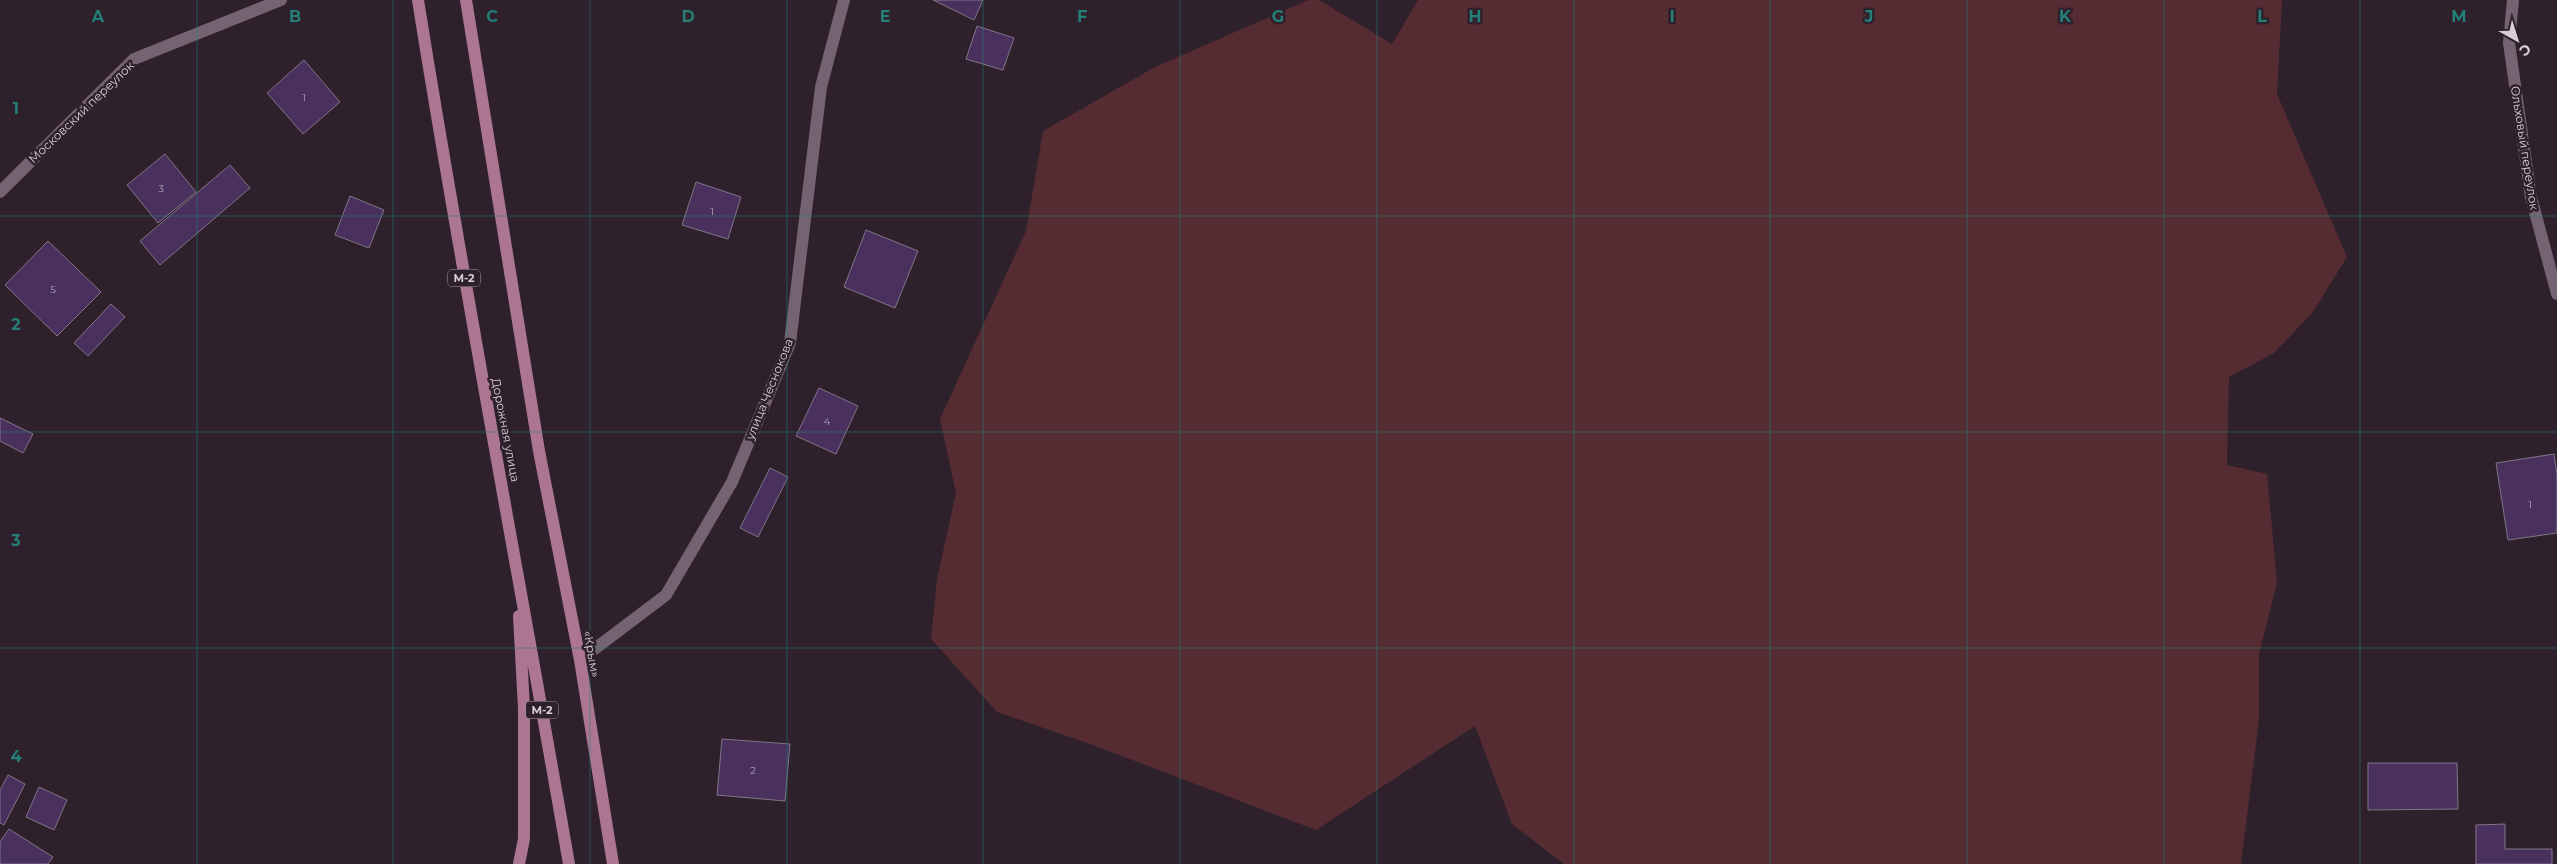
<svg xmlns="http://www.w3.org/2000/svg" width="2557" height="864" viewBox="0 0 2557 864" font-family="Montserrat,sans-serif">
  <style>
    .green { fill: #552c32 }
    .building { fill: #4a315d; stroke: #7f7687 }
    .lines { fill: none; stroke-linecap: round; stroke-linejoin: round }
    .street { stroke: #746472; stroke-width: 12 }
    .primary { stroke: #ac7692; stroke-width: 12 }
    .grid { fill: none; stroke: #237f78; stroke-width: 1; stroke-opacity: 0.55 }
    .labels { text-anchor: middle; dominant-baseline: central; stroke-width: 5; stroke-linejoin: round; paint-order: stroke }
    .number-label { font-size: 10px; fill: #b4a8b8 }
    .shield { fill: #2e212c; stroke: #a59ba3; stroke-width: 1 }
    .shield-label { font-size: 11px; font-weight: bold; fill: #d8cfd6 }
    .street-label { font-size: 12px; fill: #d8cfd6; stroke: #2e212c }
    .grid-label { font-size: 16px; text-anchor: middle; font-weight: bold; fill: #237f78; stroke: #2e212c; stroke-width: 5; stroke-linejoin: round; paint-order: stroke }
  </style>
  <rect width="100%" height="100%" fill="#2e212c"/>
  <path class="green" d="M 1308,0 L 1319,0 L 1392,44 L 1418,0 L 2282,0 L 2277,94 L 2347,257 L 2313,312 L 2274,353 L 2229,377 L 2227,465 L 2267,474 L 2277,582 L 2259,655 L 2259,720 L 2241,864 L 1564,864 L 1512,824 L 1475,726 L 1316,830 L 1093,745 L 997,712 L 931,639 L 937,579 L 956,493 L 940,419 L 1026,231 L 1043,131 L 1155,67 Z"/>
  <path class="building" d="M 933,0 L 983,0 L 974,20 Z
    M 977,26 L 1014,38 L 1003,70 L 966,59 Z
    M 304,60 L 340,102 L 303,134 L 267,93 Z
    M 165,154 L 196,192 L 158,223 L 127,185 Z
    M 230,165 L 250,188 L 160,265 L 140,241 Z
    M 696,182 L 741,197 L 728,239 L 682,225 Z
    M 350,196 L 384,210 L 369,248 L 335,235 Z
    M 866,230 L 918,251 L 895,308 L 844,287 Z
    M 48,241 L 101,292 L 57,336 L 5,285 Z
    M 111,304 L 125,317 L 88,356 L 74,343 Z
    M 819,388 L 858,406 L 836,454 L 796,436 Z
    M 0,418 L 33,434 L 23,453 L 0,441 Z
    M 2554,454 L 2557,475 L 2557,533 L 2508,540 L 2496,463 Z
    M 770,468 L 788,477 L 758,537 L 740,528 Z
    M 722,739 L 790,744 L 785,801 L 717,795 Z
    M 2368,763 L 2457,763 L 2458,809 L 2368,810 Z
    M 8,775 L 25,784 L 4,825 L 0,823 L 0,790 Z
    M 39,787 L 67,800 L 54,830 L 26,817 Z
    M 2505,824 L 2505,849 L 2552,849 L 2552,864 L 2476,864 L 2476,825 Z
    M 9,829 L 53,857 L 48,864 L 0,864 L 0,842 Z"/>
  <g class="lines">
    <path class="street" d="M 2513,0 L 2509,43 L 2531,197 L 2557,294
      M 0,192 L 134,59 L 281,0
      M 580,660 L 666,595 L 732,482 L 790,343 L 821,87 L 844,0"/>
    <path class="primary" d="M 418,0 C 464,289 519,576 569,864
      M 466,0 L 539,451 L 580,660 L 613,864
      M 519,864 L 524,839 L 524,708 L 519,616"/>
  </g>
  <path class="grid" d="M 197,0 L 197,864M 393,0 L 393,864M 590,0 L 590,864M 787,0 L 787,864M 983,0 L 983,864M 1180,0 L 1180,864M 1377,0 L 1377,864M 1574,0 L 1574,864M 1770,0 L 1770,864M 1967,0 L 1967,864M 2164,0 L 2164,864M 2360,0 L 2360,864M 0,216 L 2557,216M 0,432 L 2557,432M 0,648 L 2557,648"/>
  <g class="labels">
    <g class="number-label">
      <text x="304" y="97">1</text>
      <text x="161" y="188">3</text>
      <text x="712" y="211">1</text>
      <text x="53" y="289">5</text>
      <text x="827" y="421">4</text>
      <text x="2530" y="504">1</text>
      <text x="753" y="770">2</text>
    </g>
    <g class="shield">
      <rect x="448" y="269.5" width="32" height="17" rx="4"/>
      <rect x="526" y="701.5" width="32" height="17" rx="4"/>
    </g>
    <g class="shield-label">
      <text x="464" y="278">М-2</text>
      <text x="542" y="710">М-2</text>
    </g>
    <g class="street-label">
      <text transform="translate(81 112) rotate(-44)">Московский переулок</text>
      <text transform="translate(2525 148) rotate(81)">Ольховый переулок</text>
      <text transform="translate(769 389) rotate(-68)">улица Чеснокова</text>
      <text transform="translate(506 430) rotate(79)">Дорожная улица</text>
      <text transform="translate(592 654) rotate(80)">«Крым»</text>
    </g>
  </g>
  <g class="grid-label">
    <text x="98" y="22">A</text>
    <text x="295" y="22">B</text>
    <text x="492" y="22">C</text>
    <text x="688" y="22">D</text>
    <text x="885" y="22">E</text>
    <text x="1082" y="22">F</text>
    <text x="1278" y="22">G</text>
    <text x="1475" y="22">H</text>
    <text x="1672" y="22">I</text>
    <text x="1869" y="22">J</text>
    <text x="2065" y="22">K</text>
    <text x="2262" y="22">L</text>
    <text x="2459" y="22">M</text>
    <text x="16" y="114">1</text>
    <text x="16" y="330">2</text>
    <text x="16" y="546">3</text>
    <text x="16" y="762">4</text>
  </g>
  <g transform="translate(2517 40) rotate(141)" stroke="#2e212c" stroke-width="4" paint-order="stroke">
  <path d="M0-4L9 19L0 12L-9 19Z" fill="#d8cfd6"/>
  <text y="-8" font-size="14" font-weight="bold" text-anchor="middle" fill="#d8cfd6">С</text>
  </g>
</svg>
